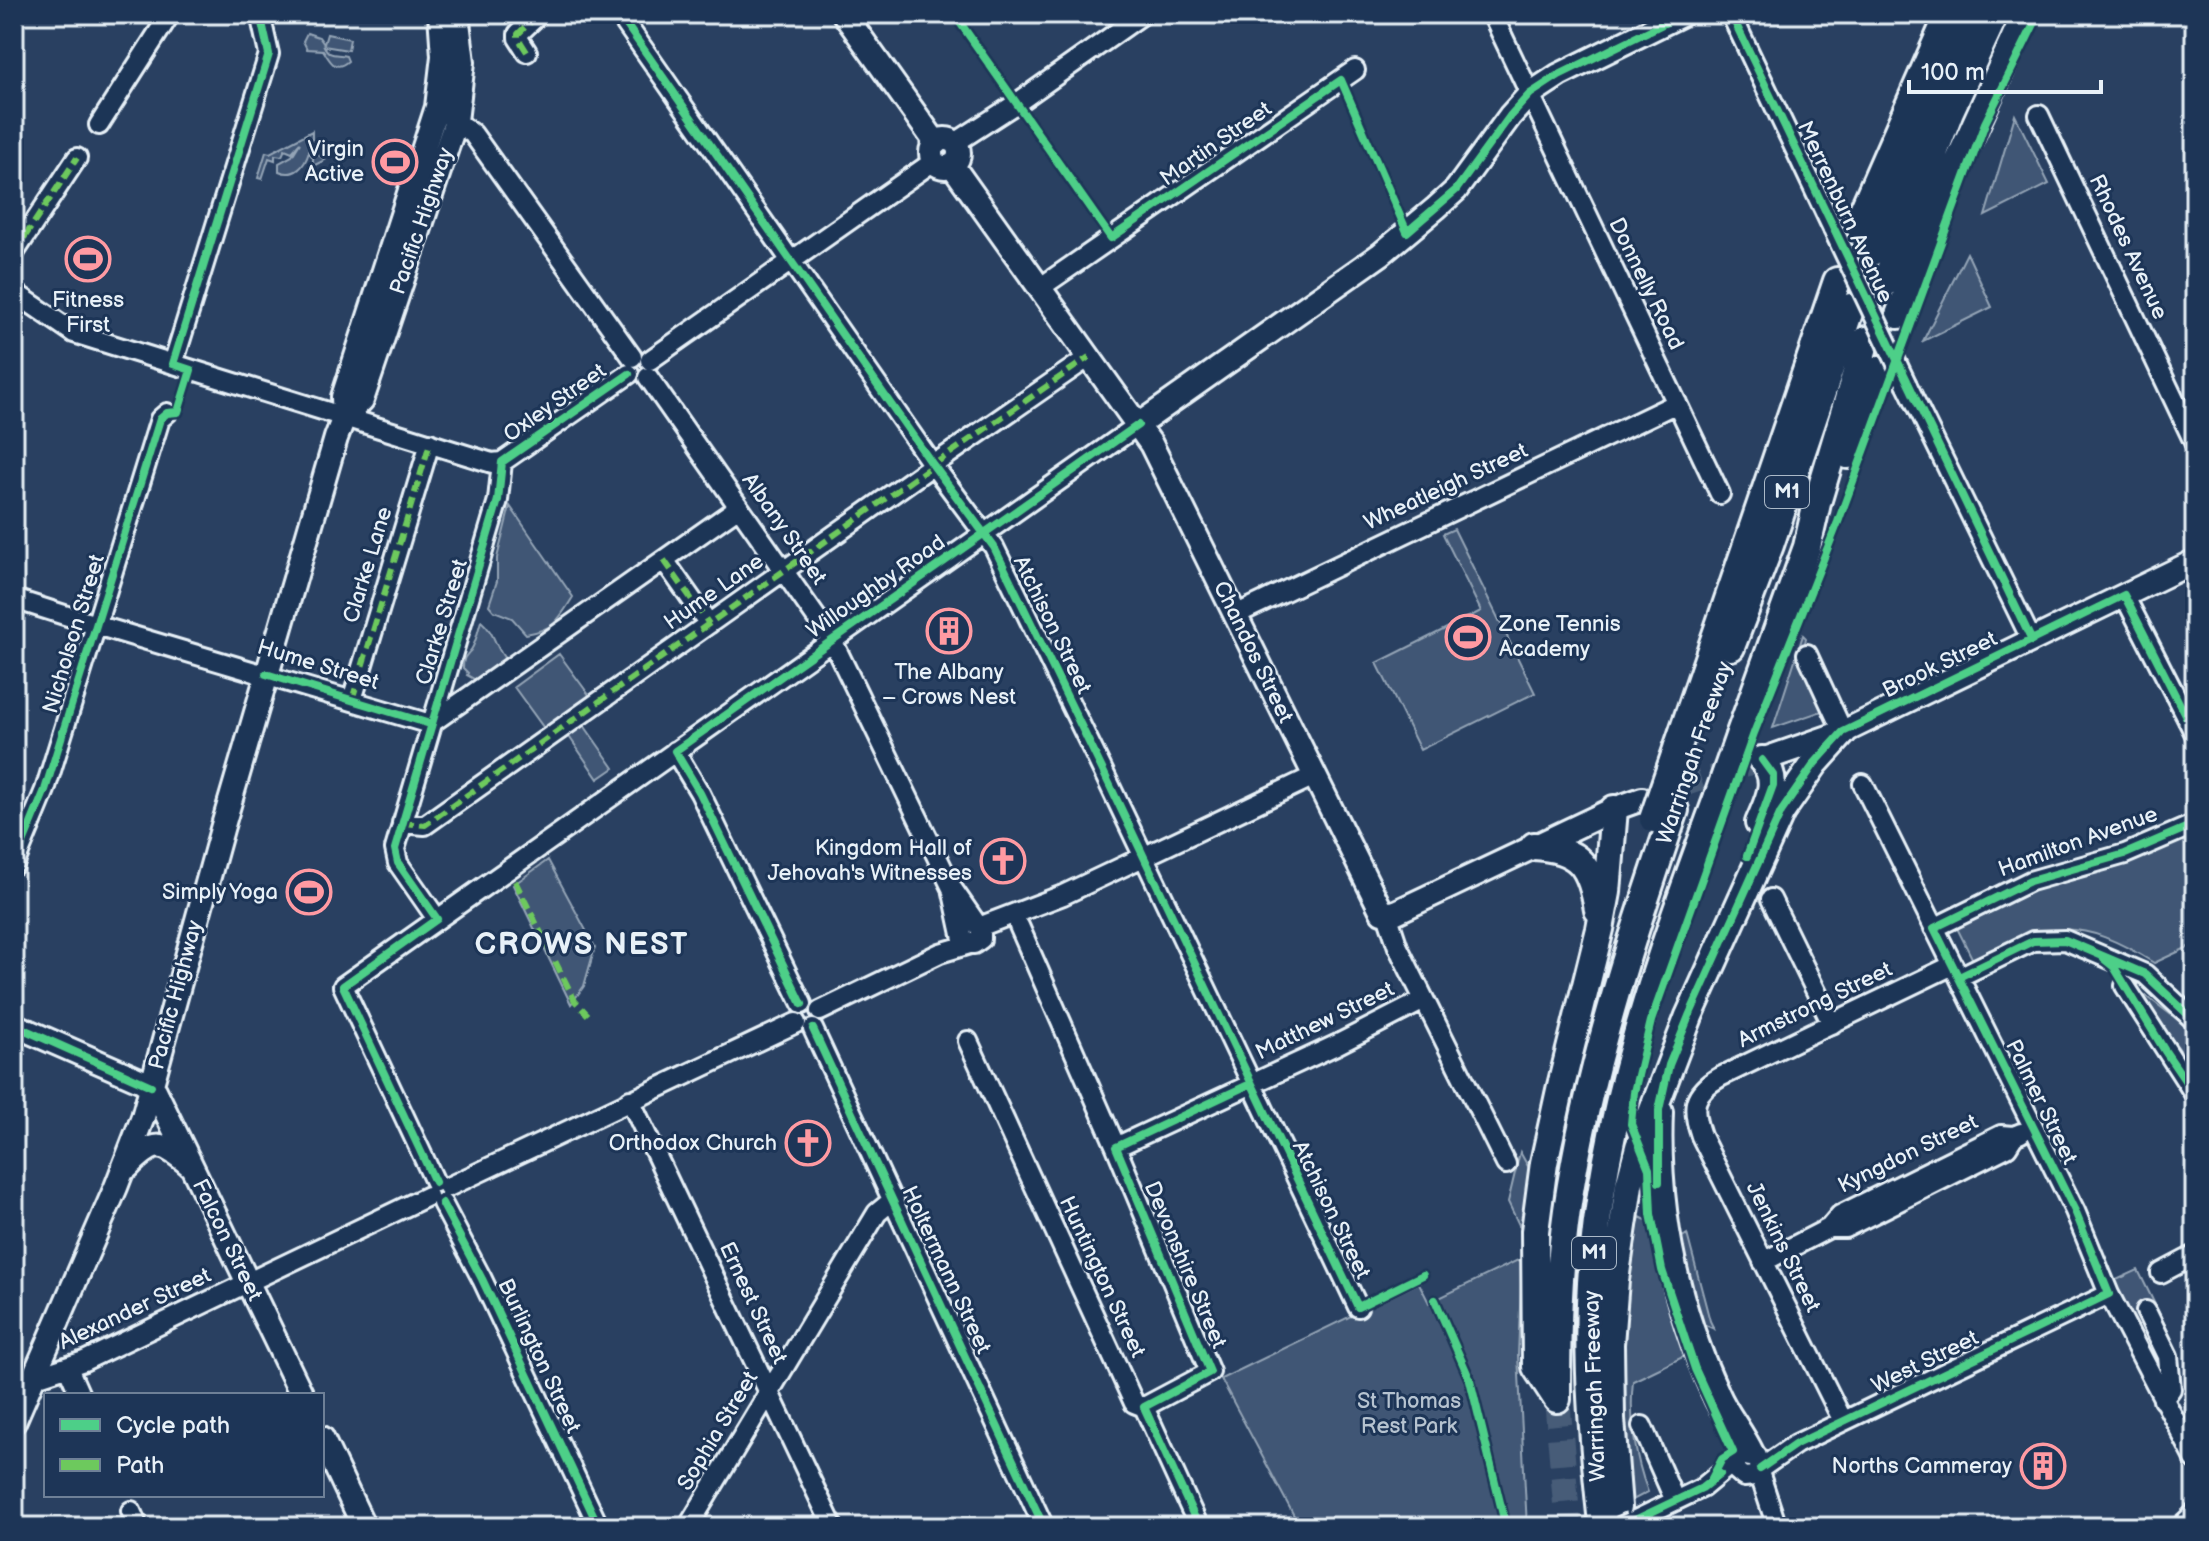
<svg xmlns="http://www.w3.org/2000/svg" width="2209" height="1541" viewBox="0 0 2209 1541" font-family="'Balsamiq Sans',sans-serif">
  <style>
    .green { fill: #415774; stroke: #94a4b6; stroke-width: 2 }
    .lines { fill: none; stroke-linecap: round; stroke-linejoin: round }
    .major-tunnel { stroke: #465b78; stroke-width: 22; stroke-dasharray: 22 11; stroke-linecap: butt }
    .highway-tunnel { stroke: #465b78; stroke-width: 26; stroke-dasharray: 26 13; stroke-linecap: butt }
    .minor-casing { stroke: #e8f1f8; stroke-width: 24 }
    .major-casing { stroke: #e8f1f8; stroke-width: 28 }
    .highway-casing { stroke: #e8f1f8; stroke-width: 32 }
    .minor { stroke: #1d3557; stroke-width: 18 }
    .major { stroke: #1d3557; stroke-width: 22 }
    .highway { stroke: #1d3557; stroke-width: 26 }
    .minor-bridge-casing { stroke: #e8f1f8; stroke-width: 24; stroke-linecap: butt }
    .highway-bridge-casing { stroke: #e8f1f8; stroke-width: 32; stroke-linecap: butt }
    .minor-bridge { stroke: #1d3557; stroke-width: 18 }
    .highway-bridge { stroke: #1d3557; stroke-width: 26 }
    .quiet { stroke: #6dc95d; stroke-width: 6; stroke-dasharray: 12 6; stroke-linecap: butt }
    .cycleway-casing { stroke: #1d3557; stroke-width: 13 }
    .cycleway { stroke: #4dcf88; stroke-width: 8 }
    .labels { text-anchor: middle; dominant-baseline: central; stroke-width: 6; stroke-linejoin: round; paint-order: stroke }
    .shield { fill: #1d3557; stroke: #abb9c8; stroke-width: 2 }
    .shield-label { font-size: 20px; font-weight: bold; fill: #e8f1f8 }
    .street-label { font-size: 22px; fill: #e8f1f8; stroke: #1d3557 }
    .poi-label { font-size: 22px; fill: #e8f1f8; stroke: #1d3557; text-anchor: end }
    .park-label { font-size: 22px; fill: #b6c3d0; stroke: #1d3557 }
    .district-label { font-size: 30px; font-weight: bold; letter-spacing: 2px; fill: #e8f1f8; stroke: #1d3557 }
  </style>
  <rect width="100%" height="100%" fill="#294061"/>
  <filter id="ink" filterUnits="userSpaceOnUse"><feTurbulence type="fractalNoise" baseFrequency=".0125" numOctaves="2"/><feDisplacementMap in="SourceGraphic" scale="16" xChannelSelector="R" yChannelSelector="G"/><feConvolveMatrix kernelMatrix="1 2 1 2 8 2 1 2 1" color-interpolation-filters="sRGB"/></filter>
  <g filter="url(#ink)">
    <path class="green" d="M 307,33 L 319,37 L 324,44 L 327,34 L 350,39 L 348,50 L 324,46 C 330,58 336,53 346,56 L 348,61 C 334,73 330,60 323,50 L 307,49 L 303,41 Z
      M 2015,115 L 2049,184 L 1985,216 Z
      M 312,131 L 312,150 L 325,160 L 313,166 L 313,158 L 309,152 C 305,166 295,178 279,171 L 279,163 L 292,156 L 300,143 L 292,152 L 285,149 L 282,156 L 275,155 L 275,160 L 269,158 L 262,179 L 258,178 L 266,152 L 270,153 Z
      M 1967,253 L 1992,307 L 1923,341 Z
      M 510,506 L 573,597 C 558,621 555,629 526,634 L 512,618 L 494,611 L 489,605 L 497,581 L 497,558 Z
      M 1454,529 L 1535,693 L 1420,750 L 1377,663 L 1481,611 L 1443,534 Z
      M 481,621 C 496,634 494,646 506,660 L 476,680 L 467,675 L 468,673 L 463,668 C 463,658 465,657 471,650 C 476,643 478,630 481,621 Z
      M 1803,635 L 1806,638 L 1803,654 L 1828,709 L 1773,728 Z
      M 559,654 L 592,699 L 546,731 L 514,687 Z
      M 581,721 L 614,768 L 598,779 L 566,732 Z
      M 2195,833 L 2195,944 L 2154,963 C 2079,916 2050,922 1973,960 L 1956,926 L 2029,889 Z
      M 548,860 L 595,947 L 584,986 L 571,1004 L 513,885 Z
      M 2132,985 L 2195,1033 L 2195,1070 Z
      M 1535,1146 L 1525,1224 L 1520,1223 L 1520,1227 L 1508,1202 L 1520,1152 L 1530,1170 Z
      M 1640,1217 L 1650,1222 L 1664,1291 L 1685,1356 L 1633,1381 C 1629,1418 1635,1458 1648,1492 L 1631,1501 C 1622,1411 1617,1304 1640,1217 Z
      M 1687,1234 L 1710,1321 L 1714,1329 L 1703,1324 L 1698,1314 L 1681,1238 Z
      M 1518,1260 L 1522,1261 L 1518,1355 L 1527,1527 L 1300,1527 L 1221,1379 L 1419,1283 L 1429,1303 Z
      M 2138,1270 L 2166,1327 L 2157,1373 L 2112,1282 Z"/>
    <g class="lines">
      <path class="major-tunnel" d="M 1649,797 L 1762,760"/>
      <path class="highway-tunnel" d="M 1557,1399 L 1568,1527"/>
      <g class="minor-casing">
        <path id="minor" d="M 619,14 L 933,465 L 994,547 L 1103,771 L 1358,1307
          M 1492,14 L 1720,494
          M 1731,14 L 1833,229
          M 527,52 L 518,38 L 518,34 L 539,14
          M 446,114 L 473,134 L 632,357
          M 2039,115 L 2195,444
          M 99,125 L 170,14
          M 955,143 L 1017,103 L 1143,14
          M 14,253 L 77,158
          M 1041,287 L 1355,70
          M 14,292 L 74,333 L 492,463 L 502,462 L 629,374
          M 650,360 L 934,161
          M 173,364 L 269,54 L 260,14
          M 648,377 L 832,640 L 952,888 L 981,930 L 981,939 L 974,944 L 963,939 L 952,888
          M 1907,385 L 2032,641
          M 664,560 L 709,624
          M 2124,595 L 2195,734
          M 14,599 L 96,625 L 430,724
          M 1235,615 L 1677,403
          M 1807,654 L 1843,732
          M 352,700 L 430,443
          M 430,724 L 739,507
          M 675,751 L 700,793 L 802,1004
          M 1863,784 L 2075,1211 L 2109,1294 L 2195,1459
          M 402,823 L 425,825 L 933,465 L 1089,357
          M 14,865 L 45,790 L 160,419 L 167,413
          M 1771,899 L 1832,1024
          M 1387,914 L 1398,947 L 1506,1164
          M 437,919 L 398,863 L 395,849 L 498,500 L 502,462
          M 1019,926 L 1116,1147 L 1210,1372 L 1144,1407
          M 979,927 L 1063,895 L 1314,776
          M 1934,928 L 2030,881 L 2125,854 L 2195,824
          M 1959,977 L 2033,941 L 2065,940 L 2145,974 L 2195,1021
          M 2125,986 L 2195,1095
          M 820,1011 L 940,953 L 970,944
          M 813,1029 L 1044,1527
          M 968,1041 L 1134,1403 L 1144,1407 L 1199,1527
          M 630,1100 L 833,1527
          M 1116,1147 L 1336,1045 L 1424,1000
          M 435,1182 L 343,986 L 1138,425
          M 448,1187 L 796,1023
          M 442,1203 L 482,1279 L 599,1527
          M 1829,1228 L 1845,1228 L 2007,1147 L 2014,1136 L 2021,1133
          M 1763,1262 L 1829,1228 L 1840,1215 L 2001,1135 L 2014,1136
          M 2161,1273 L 2195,1255
          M 2146,1311 L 2168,1356 L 2171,1389 L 2163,1400
          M 68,1368 L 80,1395
          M 33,1378 L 84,1361 L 428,1196
          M 1843,1421 L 1701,1136 C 1691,1107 1692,1093 1720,1077 L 1953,965
          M 1642,1426 L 1675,1501
          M 1760,1469 L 1796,1444 L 2109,1294
          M 1759,1472 L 1777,1527
          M 131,1511 L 138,1527
          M 1631,1522 L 1702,1488 L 1743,1454 L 1750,1453 L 1757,1456 L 1760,1469 L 1755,1476 L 1744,1477 L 1736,1470 L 1736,1461
          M 688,1527 L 877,1213 L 894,1199
          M 2180,1527 L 2195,1513"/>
      </g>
      <g class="major-casing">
        <path id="major" d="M 844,14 L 936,143
          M931 153a14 14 0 1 1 28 0a14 14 0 1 1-28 0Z
          M 952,165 L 1151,444 L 1382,912 L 1394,913 L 1614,809 L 1642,799
          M 344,417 L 343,397 L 437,107 L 443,56 L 440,14
          M 1138,425 L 1381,254 L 1436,208 L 1456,190 L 1510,116 L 1530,94 L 1559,75 L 1683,14
          M 1762,760 L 1843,732 L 2195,561
          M 14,1025 L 142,1081 L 155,1090 L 302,1395
          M 128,1167 C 156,1139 161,1141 191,1166
          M 14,1422 L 116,1187 L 143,1117 L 222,829 L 336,438 L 344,417 L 362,400 L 456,121 L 463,62 L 457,14
          M 322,1438 L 364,1527"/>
      </g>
      <g class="highway-casing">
        <path id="highway" d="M 1856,226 L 1949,14
          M 1870,253 L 1911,148 L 1973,14
          M 1885,283 L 1950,111 L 1995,14
          M 1899,315 L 1948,185 L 2026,14
          M 1848,455 L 1880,369
          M 1731,647 L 1770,545 L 1851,307
          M 1739,736 L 1807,547 L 1817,503 L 1866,340
          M 1677,749 L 1837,281
          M 1759,823 C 1768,801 1781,780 1762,760
          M 1534,846 C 1580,849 1591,866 1598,910
          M 1659,1112 C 1655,1210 1675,1305 1716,1394 C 1725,1415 1740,1432 1750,1453
          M 1557,1399 L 1536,1367 L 1535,1231 L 1544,1163 L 1560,1090 L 1600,929 L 1607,892 L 1614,809
          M 1557,1399 C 1557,1336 1558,1273 1567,1210 C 1587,1073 1630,941 1675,810
          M 1618,1507 L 1611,1419 L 1610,1344 L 1615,1280 L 1629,1185 L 1639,1147 L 1689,1016 L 1781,812 L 1815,763 L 1843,732
          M 1601,1514 C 1593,1438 1586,1360 1591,1283 C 1602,1113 1660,954 1718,796"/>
      </g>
      <use href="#minor" class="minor"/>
      <use href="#major" class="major"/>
      <use href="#highway" class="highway"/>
      <g class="minor-bridge-casing">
        <path id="minor-bridge" d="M 1833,229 L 1907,385
          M 1620,1527 L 1631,1522"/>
      </g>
      <g class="highway-bridge-casing">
        <path id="highway-bridge" d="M 1718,796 L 1739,736
          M 1653,819 L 1677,749"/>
      </g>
      <use href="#minor-bridge" class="minor-bridge"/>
      <use href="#highway-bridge" class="highway-bridge"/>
      <path class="quiet" d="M 527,52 L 518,38 L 518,34 L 539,14
        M 14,253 L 77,158
        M 664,560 L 709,624
        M 352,700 L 430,443
        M 402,823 L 425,825 L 933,465 L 1089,357
        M 515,881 L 575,1001 L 588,1015"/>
      <g class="cycleway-casing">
        <path id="cycleway" d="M 619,14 L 933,465 L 994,547 L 1103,771 L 1358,1307 L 1423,1275
          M 954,14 L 1111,238 L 1341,80 L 1407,232 L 1456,190 L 1510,116 L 1530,94 L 1559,75 L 1683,14
          M 1731,14 L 2032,641
          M 266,674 L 430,724
          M 1747,856 L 1773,785 L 1773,775 L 1762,760
          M 14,865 L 45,790 L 160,419 L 167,413 L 178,412 L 191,370 L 173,364 L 269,54 L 260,14
          M 2104,959 L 2114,967 L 2165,1051 L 2195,1095
          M 1959,977 L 2033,941 L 2065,940 L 2145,974 L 2195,1021
          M 802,1004 L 700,793 L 675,751 L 1138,425
          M 14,1025 L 151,1086
          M 813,1029 L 1044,1527
          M 435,1182 L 343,986 L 437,919 L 398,863 L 395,849 L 498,500 L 502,462 L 629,374
          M 1659,1182 L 1659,1110 L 1669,1065 L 1689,1016 L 1781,812 L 1815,763 L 1843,732 L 2124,595 L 2195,734
          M 442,1203 L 482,1279 L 599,1527
          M 1435,1300 L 1470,1380 L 1506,1527
          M 1760,1469 L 1796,1444 L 2109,1294 L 2075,1211 L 1934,928 L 2030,881 L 2125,854 L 2195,824
          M 1710,1482 L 1722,1459 L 1733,1452 L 1695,1369 L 1662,1270 L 1651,1214 L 1649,1169 L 1631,1124 L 1634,1092 L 1651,1021 L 1754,733 L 1838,522 L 1985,123 L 2039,14
          M 1199,1527 L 1144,1407 L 1210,1372 L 1116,1147 L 1250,1084
          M 1620,1527 L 1702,1488 L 1720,1474"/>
      </g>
      <use href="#cycleway" class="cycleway"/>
    </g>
  </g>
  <defs>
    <g id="stadium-ring" transform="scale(2.3)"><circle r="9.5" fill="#1d3557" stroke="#ff9aa2" stroke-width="1.5"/><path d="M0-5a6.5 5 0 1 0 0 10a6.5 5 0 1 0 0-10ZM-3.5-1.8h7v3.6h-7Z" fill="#ff9aa2"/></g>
    <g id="building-ring" transform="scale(2.3)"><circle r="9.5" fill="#1d3557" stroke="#ff9aa2" stroke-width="1.5"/><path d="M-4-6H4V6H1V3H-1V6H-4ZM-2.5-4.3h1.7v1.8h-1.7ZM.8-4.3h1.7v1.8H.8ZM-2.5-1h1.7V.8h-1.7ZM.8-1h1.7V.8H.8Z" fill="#ff9aa2"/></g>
    <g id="church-ring" transform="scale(2.3)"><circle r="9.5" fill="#1d3557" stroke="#ff9aa2" stroke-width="1.5"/><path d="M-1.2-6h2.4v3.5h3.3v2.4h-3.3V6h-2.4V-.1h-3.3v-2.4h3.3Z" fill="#ff9aa2"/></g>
  </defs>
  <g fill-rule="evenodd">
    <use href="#stadium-ring" x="395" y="162"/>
    <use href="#stadium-ring" x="88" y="259"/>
    <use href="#building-ring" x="949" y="631"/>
    <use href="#stadium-ring" x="1468" y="637"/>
    <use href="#church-ring" x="1003" y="861"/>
    <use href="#stadium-ring" x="309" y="892"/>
    <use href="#church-ring" x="808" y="1143"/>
    <use href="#building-ring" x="2043" y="1466"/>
  </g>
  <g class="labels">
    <g class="shield">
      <rect x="1765" y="476" width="44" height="32" rx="6"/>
      <rect x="1572" y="1237" width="44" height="32" rx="6"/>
    </g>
    <g class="shield-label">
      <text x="1787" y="492">M1</text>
      <text x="1594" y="1253">M1</text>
    </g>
    <g class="street-label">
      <text transform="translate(1216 144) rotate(-35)">Martin Street</text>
      <text transform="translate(1845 212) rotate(65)">Merrenburn Avenue</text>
      <text transform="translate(422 221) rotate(-71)">Pacific Highway</text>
      <text transform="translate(2128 247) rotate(65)">Rhodes Avenue</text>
      <text transform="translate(1646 284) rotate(64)">Donnelly Road</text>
      <text transform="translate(555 403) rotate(-35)">Oxley Street</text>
      <text transform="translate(1446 487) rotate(-25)">Wheatleigh Street</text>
      <text transform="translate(784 529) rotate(55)">Albany Street</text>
      <text transform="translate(368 565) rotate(-73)">Clarke Lane</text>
      <text transform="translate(876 587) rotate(-35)">Willoughby Road</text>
      <text transform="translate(714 592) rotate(-35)">Hume Lane</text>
      <text transform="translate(442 622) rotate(-73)">Clarke Street</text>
      <text transform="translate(1052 625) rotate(64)">Atchison Street</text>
      <text transform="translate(74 634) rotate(-73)">Nicholson Street</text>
      <text transform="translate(1253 652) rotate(64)">Chandos Street</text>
      <text transform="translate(318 665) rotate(17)">Hume Street</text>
      <text transform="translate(1940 665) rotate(-26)">Brook Street</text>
      <text transform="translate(1695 753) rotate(-71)">Warringah Freeway</text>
      <text transform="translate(2078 842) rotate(-20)">Hamilton Avenue</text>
      <text transform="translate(176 995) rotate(-75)">Pacific Highway</text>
      <text transform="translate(1815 1005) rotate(-26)">Armstrong Street</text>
      <text transform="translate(1325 1021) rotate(-26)">Matthew Street</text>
      <text transform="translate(2041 1102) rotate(64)">Palmer Street</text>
      <text transform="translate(1908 1154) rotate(-26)">Kyngdon Street</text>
      <text transform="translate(1331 1210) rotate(64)">Atchison Street</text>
      <text transform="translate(227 1240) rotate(64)">Falcon Street</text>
      <text transform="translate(1783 1247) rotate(64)">Jenkins Street</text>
      <text transform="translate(1185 1265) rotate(67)">Devonshire Street</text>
      <text transform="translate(946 1270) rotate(65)">Holtermann Street</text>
      <text transform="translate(1102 1277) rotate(65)">Huntington Street</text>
      <text transform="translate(753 1303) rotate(65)">Ernest Street</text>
      <text transform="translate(135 1309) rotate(-25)">Alexander Street</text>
      <text transform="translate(539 1356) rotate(65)">Burlington Street</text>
      <text transform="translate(1925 1362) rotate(-26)">West Street</text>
      <text transform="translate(1595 1386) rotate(-92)">Warringah Freeway</text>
      <text transform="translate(718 1431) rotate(-59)">Sophia Street</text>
    </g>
    <g class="poi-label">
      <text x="364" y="149">Virgin<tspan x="364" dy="25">Active</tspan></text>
      <text x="88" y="300" text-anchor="middle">Fitness<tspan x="88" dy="25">First</tspan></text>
      <text x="1499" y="624" text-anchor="start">Zone Tennis<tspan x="1499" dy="25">Academy</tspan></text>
      <text x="949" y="672" text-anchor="middle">The Albany<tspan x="949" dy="25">– Crows Nest</tspan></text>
      <text x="972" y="848">Kingdom Hall of<tspan x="972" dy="25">Jehovah's Witnesses</tspan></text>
      <text x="278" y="892">Simply Yoga</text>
      <text x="777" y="1143">Orthodox Church</text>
      <text x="2012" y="1466">Norths Cammeray</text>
    </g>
    <g class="park-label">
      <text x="1409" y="1401">St Thomas<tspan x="1409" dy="25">Rest Park</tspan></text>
    </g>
    <g class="district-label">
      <text x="582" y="945">CROWS NEST</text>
    </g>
  </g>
  <rect width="2209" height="1541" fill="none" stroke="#1d3557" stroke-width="48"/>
  <rect x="24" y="24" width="2161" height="1493" fill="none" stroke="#e8f1f8" stroke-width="3" filter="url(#ink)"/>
  <rect x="44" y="1393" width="280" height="104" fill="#1d3557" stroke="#6e8097" stroke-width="2"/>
  <rect x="60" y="1419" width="40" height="12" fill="#4dcf88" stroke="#6e8097" stroke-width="2"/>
  <text x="116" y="1433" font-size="24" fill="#e8f1f8">Cycle path</text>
  <rect x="60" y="1459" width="40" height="12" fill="#6dc95d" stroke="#6e8097" stroke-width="2"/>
  <text x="116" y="1473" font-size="24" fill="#e8f1f8">Path</text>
  <path d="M1909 80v12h192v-12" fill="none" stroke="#e8f1f8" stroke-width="4"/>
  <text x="1921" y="80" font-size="24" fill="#e8f1f8" stroke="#1d3557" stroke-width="6" paint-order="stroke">100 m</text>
</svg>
